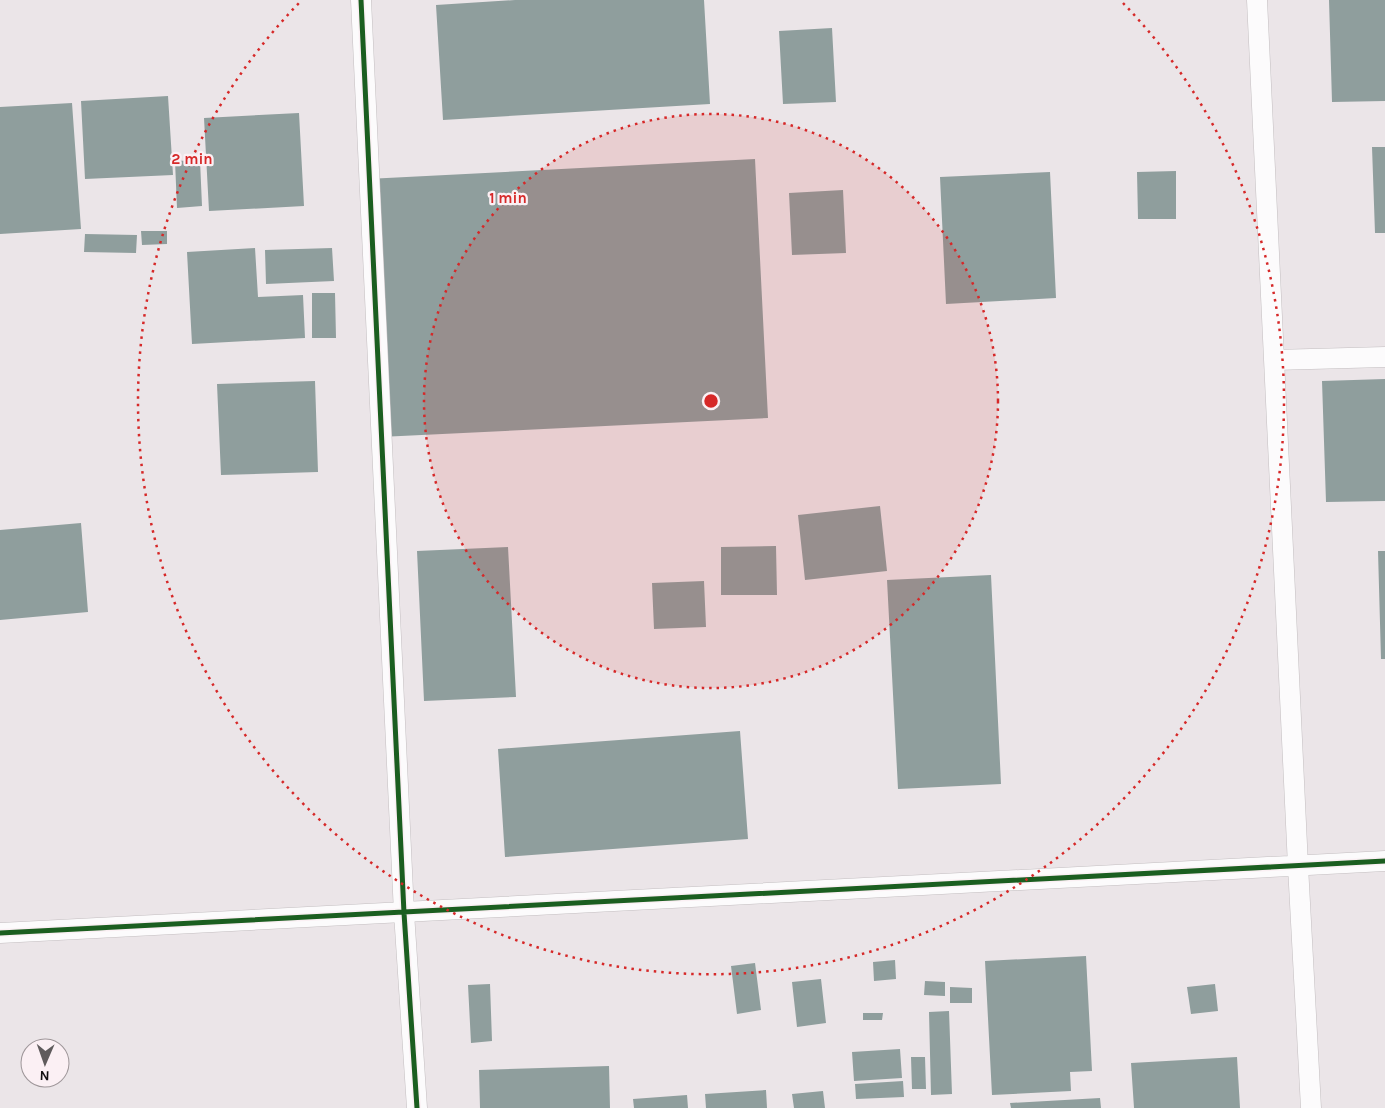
<svg xmlns="http://www.w3.org/2000/svg" width="1385" height="1108" viewBox="0 0 1385 1108" font-family="Karla,sans-serif">
  <style>
    .building { fill: #8f9e9d }
    .lines { fill: none; stroke-linecap: round; stroke-linejoin: round }
    .minor-casing { stroke: #c3bec0; stroke-width: 21 }
    .minor { stroke: #fcfbfc; stroke-width: 20 }
    .cycleway-casing { stroke: #fbf0f4; stroke-width: 8 }
    .cycleway { stroke: #1b5e20; stroke-width: 5 }
    .ring { fill: none; stroke: #d62828; stroke-width: 2.5; stroke-dasharray: 2.5 5 }
    .centre { fill: #d62828; stroke: #fbf0f4; stroke-width: 2.5 }
    .ring-label { font-size: 15px; text-anchor: middle; font-weight: bold; fill: #d62828; stroke: #fbf0f4; stroke-width: 4.5; stroke-linejoin: round; paint-order: stroke }
  </style>
  <rect width="100%" height="100%" fill="#ebe5e8"/>
  <path class="building" d="M 515,0 L 704,0 L 710,104 L 443,120 L 436,5 Z
    M 1329,0 L 1385,0 L 1385,101 L 1332,102 Z
    M 832,28 L 836,102 L 783,104 L 779,31 Z
    M 168,96 L 173,175 L 85,179 L 81,101 Z
    M 72,103 L 81,229 L 0,234 L 0,107 Z
    M 299,113 L 304,206 L 209,211 L 204,118 Z
    M 1372,147 L 1385,147 L 1385,233 L 1375,233 Z
    M 755,159 L 768,418 L 380,437 L 367,179 Z
    M 200,160 L 202,206 L 177,208 L 175,161 Z
    M 1176,171 L 1176,219 L 1138,219 L 1137,172 Z
    M 1050,172 L 1056,298 L 946,304 L 940,177 Z
    M 843,190 L 846,253 L 792,255 L 789,193 Z
    M 141,231 L 167,231 L 167,244 L 142,245 Z
    M 85,234 L 137,235 L 136,253 L 84,252 Z
    M 255,248 L 258,297 L 303,295 L 305,338 L 192,344 L 187,252 Z
    M 332,248 L 334,281 L 266,284 L 265,250 Z
    M 312,293 L 335,293 L 336,338 L 312,338 Z
    M 1385,379 L 1385,501 L 1326,502 L 1322,381 Z
    M 315,381 L 318,472 L 221,475 L 217,384 Z
    M 880,506 L 887,571 L 805,580 L 798,515 Z
    M 81,523 L 88,612 L 0,620 L 0,530 Z
    M 776,546 L 777,595 L 721,595 L 721,547 Z
    M 508,547 L 516,697 L 424,701 L 417,551 Z
    M 1378,551 L 1385,551 L 1385,659 L 1381,659 Z
    M 991,575 L 1001,784 L 898,789 L 887,580 Z
    M 704,581 L 706,627 L 654,629 L 652,583 Z
    M 740,731 L 748,839 L 505,857 L 498,749 Z
    M 1086,956 L 1092,1071 L 1070,1072 L 1071,1091 L 992,1095 L 985,961 Z
    M 895,960 L 896,979 L 874,981 L 873,962 Z
    M 755,963 L 761,1010 L 737,1014 L 731,966 Z
    M 821,979 L 826,1023 L 797,1027 L 792,982 Z
    M 925,981 L 945,982 L 945,996 L 924,995 Z
    M 490,984 L 492,1041 L 471,1043 L 468,985 Z
    M 1215,984 L 1218,1011 L 1191,1014 L 1187,987 Z
    M 950,987 L 972,988 L 972,1003 L 950,1003 Z
    M 949,1011 L 952,1094 L 931,1095 L 929,1012 Z
    M 863,1013 L 883,1013 L 882,1020 L 863,1020 Z
    M 900,1049 L 902,1078 L 854,1081 L 852,1052 Z
    M 911,1057 L 925,1057 L 926,1089 L 912,1089 Z
    M 1237,1057 L 1240,1108 L 1134,1108 L 1131,1063 Z
    M 609,1066 L 610,1108 L 480,1108 L 479,1070 Z
    M 903,1081 L 904,1097 L 856,1099 L 855,1084 Z
    M 766,1090 L 767,1108 L 706,1108 L 705,1094 Z
    M 823,1091 L 825,1108 L 794,1108 L 792,1094 Z
    M 687,1095 L 688,1108 L 634,1108 L 633,1099 Z
    M 1100,1098 L 1101,1108 L 1011,1108 L 1010,1103 Z"/>
  <g class="lines">
    <g class="minor-casing">
      <path id="minor" d="M 361,0 L 404,913 L 417,1108
        M 1257,0 L 1298,866 L 1311,1108
        M 1274,360 L 1385,357
        M 0,933 L 1385,861"/>
    </g>
    <use href="#minor" class="minor"/>
    <g class="cycleway-casing">
      <path id="cycleway" d="M 361,0 L 404,913 L 417,1108
        M 0,933 L 1385,861"/>
    </g>
    <use href="#cycleway" class="cycleway"/>
  </g>
  <circle cx="711" cy="401" r="287" fill="#d62828" fill-opacity=".12"/>
  <g class="ring">
    <circle cx="711" cy="401" r="287"/>
    <path d="M1123 3A573 573 0 1 1 299 3"/>
  </g>
  <circle cx="711" cy="401" r="8" class="centre"/>
  <g class="ring-label">
    <text x="192" y="164">2 min</text>
    <text x="508" y="203">1 min</text>
  </g>
  <g transform="translate(45 1063) rotate(182)"><circle r="24" fill="#fbf0f4" stroke="#9e9699"/>
  <path d="M0-4L9 19L0 12L-9 19Z" fill="#5f5b5c"/>
  <text y="-8" font-size="14" font-weight="bold" text-anchor="middle" fill="#131011">N</text>
  </g>
</svg>
